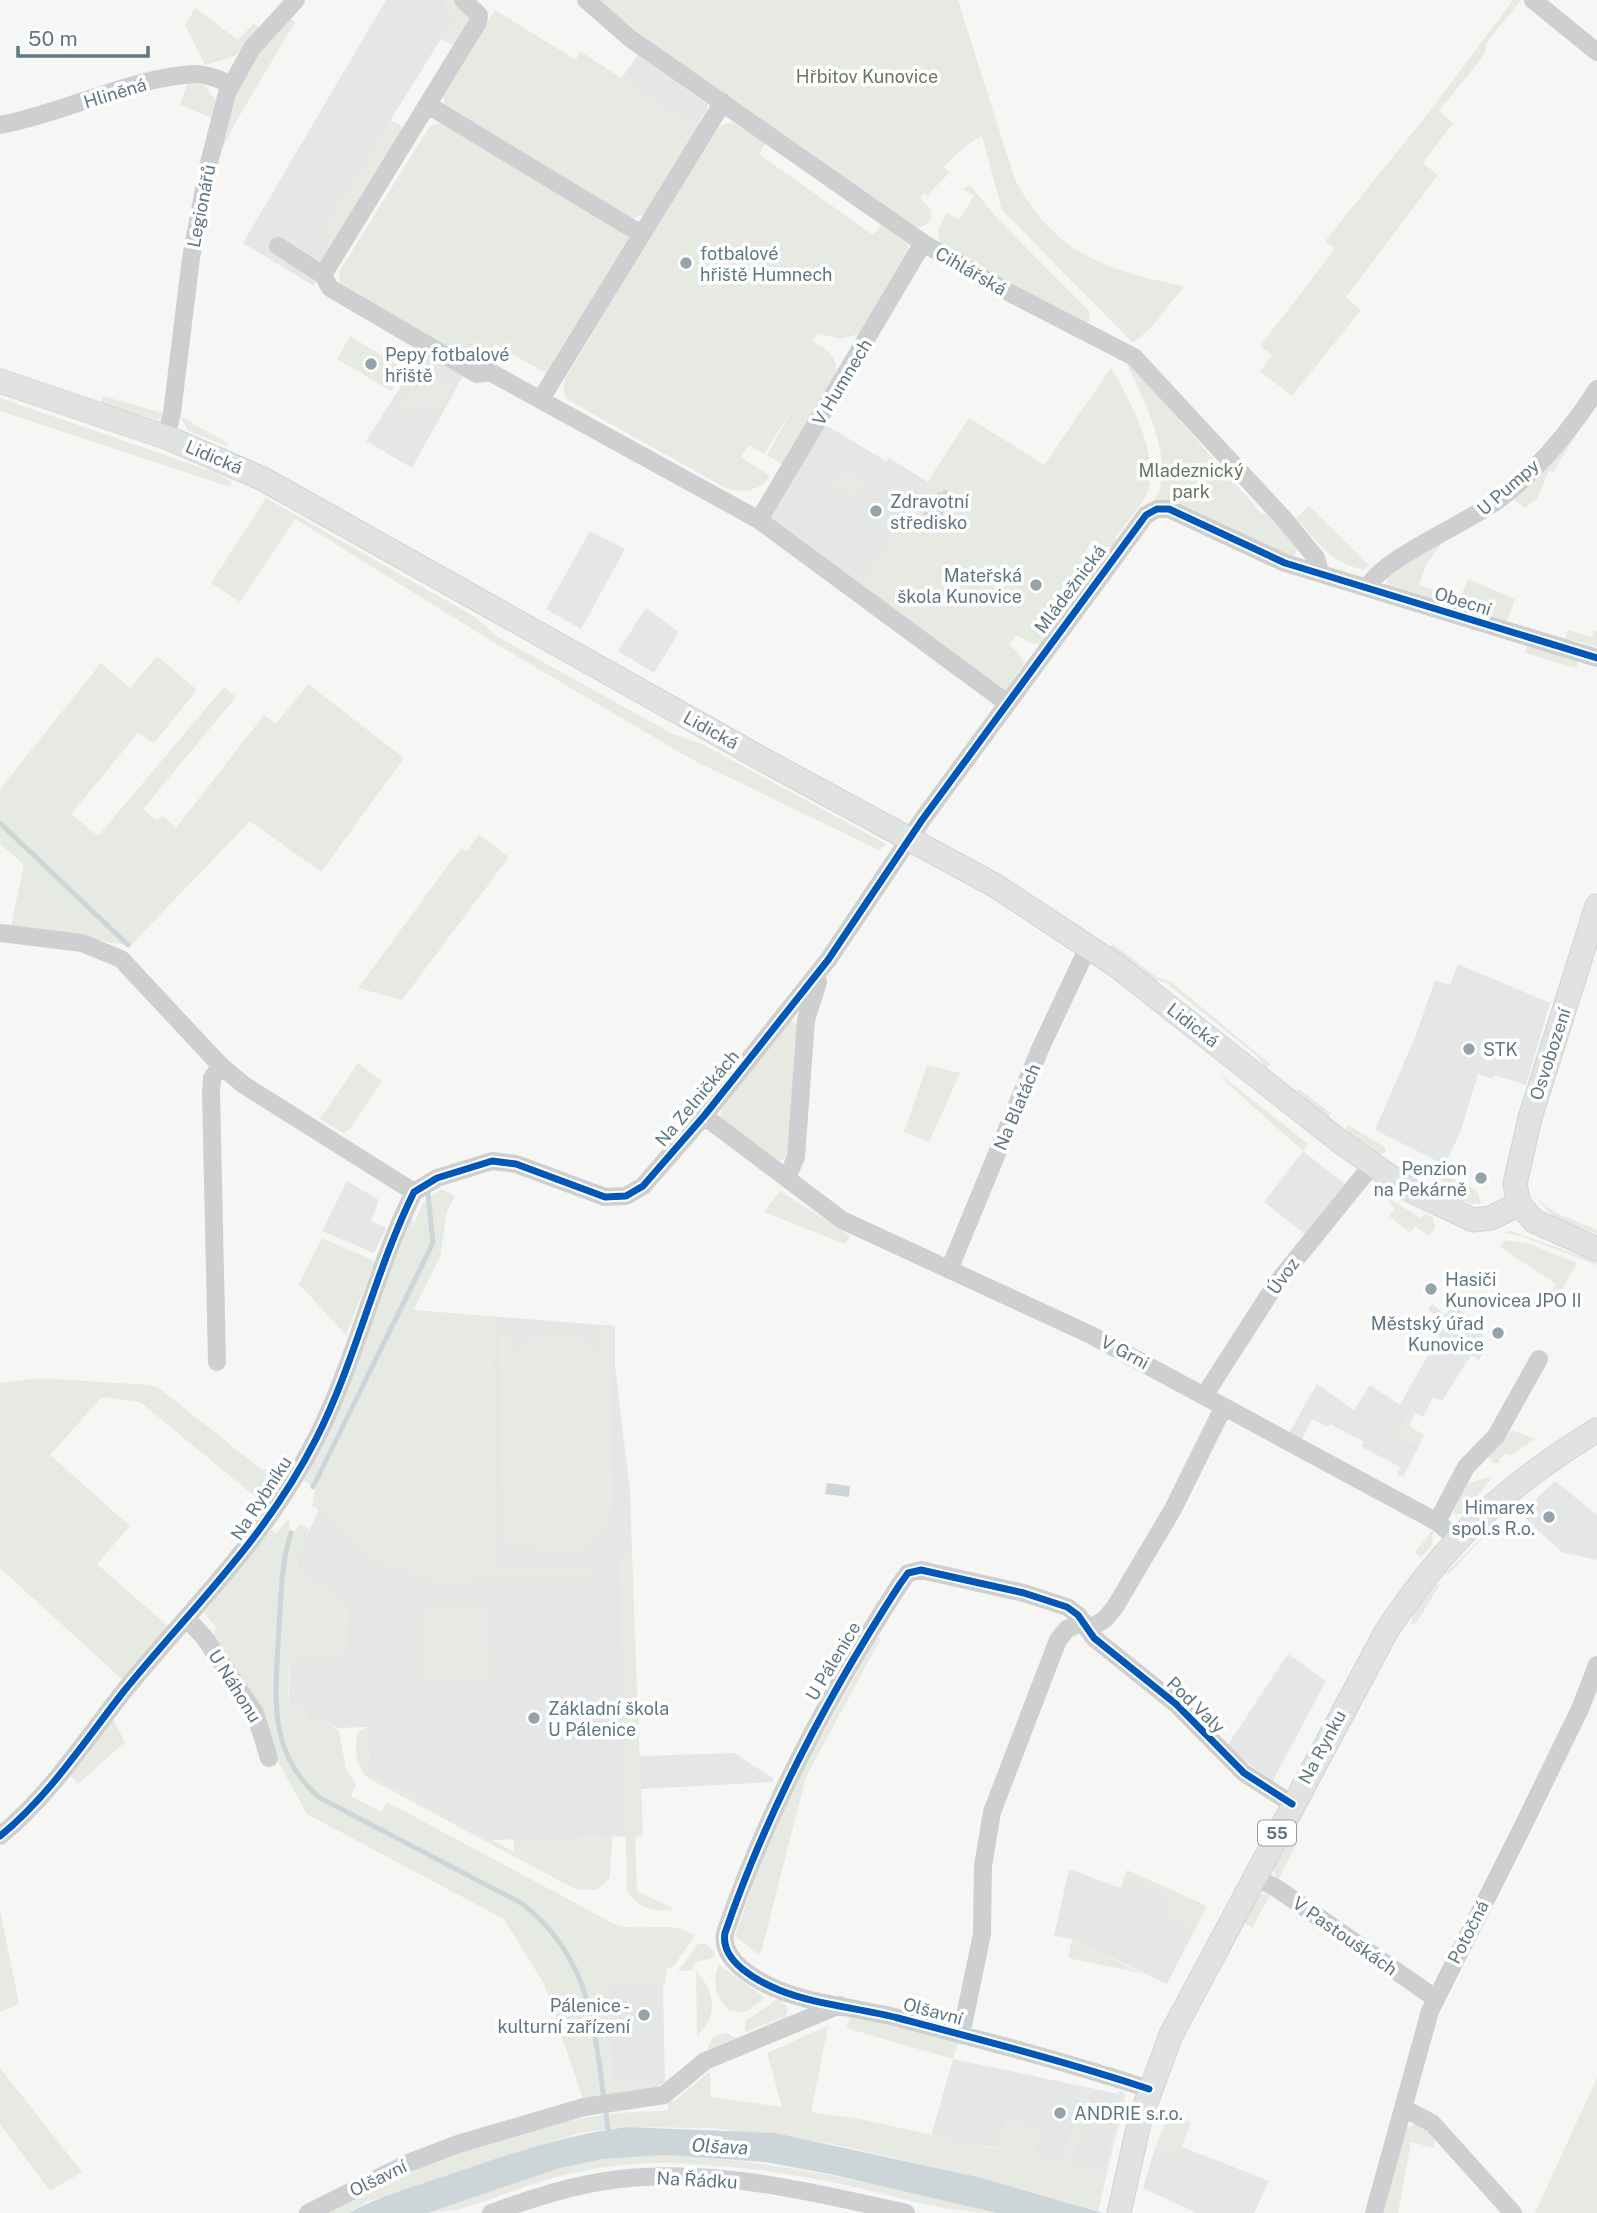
<svg xmlns="http://www.w3.org/2000/svg" width="1597" height="2213" viewBox="0 0 1597 2213" font-family="'Public Sans',sans-serif">
  <style>
    .built { fill: #e5e7e7 }
    .green { fill: #e7e9e3 }
    .water { fill: #ccd6d8 }
    .lines { fill: none; stroke-linecap: round; stroke-linejoin: round }
    .stream { stroke: #ccd6d8; stroke-width: 5 }
    .major-casing { stroke: #d2d3d3; stroke-width: 25 }
    .minor { stroke: #cecfd0; stroke-width: 18 }
    .major { stroke: #e1e2e2; stroke-width: 23 }
    .cycleway-casing { stroke: #fff; stroke-width: 11 }
    .cycleway { stroke: #0057b8; stroke-width: 7 }
    .poi-dot { fill: #94a4aa; stroke: #fff; stroke-width: 2.5 }
    .labels { text-anchor: middle; dominant-baseline: central; stroke-width: 7; stroke-linejoin: round; paint-order: stroke }
    .shield { fill: #fff; stroke: #90a0a7; stroke-width: 2 }
    .shield-label { font-size: 16px; font-weight: bold; fill: #607881 }
    .park-label { font-size: 18px; fill: #68785f; stroke: #fff }
    .street-label { font-size: 18px; fill: #607881; stroke: #fff }
    .poi-label { font-size: 18px; fill: #607881; stroke: #fff; text-anchor: start }
    .water-label { font-size: 19px; font-style: italic; fill: #5b787c; stroke: #fff }
  </style>
  <rect width="100%" height="100%" fill="#f6f6f5"/>
  <path class="built" d="M 386,0 L 454,0 L 468,10 L 456,47 L 441,39 L 391,119 L 333,252 L 314,286 L 243,243 Z
    M 638,55 L 707,104 L 707,110 L 692,132 L 618,83 Z
    M 423,352 L 463,376 L 412,468 L 366,441 Z
    M 969,418 L 1044,465 L 1017,634 L 984,677 L 767,517 L 824,424 L 886,461 L 889,458 L 928,482 Z
    M 590,531 L 625,549 L 581,629 L 546,609 Z
    M 646,608 L 679,632 L 654,673 L 618,651 Z
    M 1458,964 L 1550,1003 L 1526,1085 L 1494,1075 L 1492,1079 L 1478,1074 L 1461,1130 L 1445,1165 L 1375,1130 L 1416,1035 L 1435,980 L 1450,985 Z
    M 1303,1151 L 1345,1184 L 1305,1234 L 1264,1202 Z
    M 347,1181 L 379,1200 L 371,1221 L 386,1228 L 374,1253 L 322,1231 Z
    M 1432,1304 L 1446,1315 L 1453,1305 L 1480,1323 L 1478,1328 L 1485,1332 L 1478,1343 L 1486,1348 L 1479,1360 L 1471,1355 L 1442,1401 L 1433,1397 L 1423,1417 L 1410,1410 L 1397,1436 L 1419,1446 L 1403,1477 L 1397,1475 L 1400,1467 L 1362,1447 L 1364,1442 L 1330,1424 L 1328,1427 L 1312,1419 L 1300,1443 L 1288,1435 L 1317,1384 L 1354,1410 L 1370,1385 L 1400,1405 L 1447,1321 L 1428,1310 Z
    M 412,1310 L 615,1326 L 615,1367 L 630,1490 L 639,1756 L 734,1753 L 773,1778 L 773,1782 L 641,1789 L 643,1836 L 491,1840 L 369,1773 L 368,1727 L 338,1728 L 328,1723 L 308,1724 L 288,1706 L 297,1557 Z
    M 1555,1481 L 1597,1515 L 1597,1560 L 1562,1552 L 1520,1514 Z
    M 1288,1654 L 1326,1681 L 1272,1782 L 1227,1746 Z
    M 1069,1869 L 1121,1888 L 1127,1871 L 1207,1906 L 1167,1984 L 1072,1939 L 1054,1936 Z
    M 608,1983 L 663,1985 L 665,2083 L 613,2084 Z
    M 953,2059 L 1123,2095 L 1105,2172 L 1034,2155 L 931,2136 Z
    M 1180,2146 L 1269,2181 L 1254,2213 L 1196,2213 L 1143,2188 L 1155,2148 L 1176,2155 Z"/>
  <path class="green" d="M 445,0 L 454,0 L 468,10 L 471,22 L 456,47 L 441,38 L 455,15 L 443,7 Z
    M 598,0 L 958,0 L 1014,177 C 1051,251 1106,272 1184,286 L 1152,327 L 1133,343 L 1002,210 L 982,136 C 966,143 956,155 944,167 L 949,173 L 927,196 L 924,193 L 920,198 L 930,208 L 932,218 L 926,225 L 915,229 L 652,43 Z
    M 1513,0 L 1521,0 L 1487,42 L 1484,55 L 1439,111 L 1453,123 L 1423,163 L 1438,175 L 1346,297 L 1361,310 L 1292,396 L 1260,371 L 1272,355 L 1260,346 L 1335,249 L 1325,241 L 1434,106 Z
    M 195,8 L 238,40 L 254,23 L 260,30 L 235,56 L 205,65 L 185,25 Z
    M 495,10 L 576,60 L 580,51 L 693,125 L 699,115 L 702,117 L 699,122 L 702,124 L 657,197 L 643,215 L 627,219 L 445,108 L 443,93 Z
    M 289,17 L 295,22 L 234,125 L 217,160 L 237,87 L 260,49 Z
    M 188,82 L 204,85 L 215,99 L 212,118 L 180,105 Z
    M 391,120 L 408,130 L 328,253 L 322,251 L 331,234 L 324,229 Z
    M 732,122 L 766,143 L 759,154 L 873,235 L 881,225 L 908,245 L 910,255 L 866,332 L 840,339 L 817,333 L 813,341 C 831,351 840,360 834,381 L 783,465 L 767,455 L 793,408 L 764,454 L 749,445 L 741,457 L 770,476 C 759,492 741,494 724,487 L 568,400 L 563,390 L 565,379 L 711,137 L 721,125 Z
    M 440,123 L 627,233 L 630,241 L 549,375 L 495,344 L 479,369 L 340,283 L 339,272 L 430,126 Z
    M 970,185 L 996,217 L 1089,311 L 1090,321 L 1084,323 L 940,245 L 938,229 L 947,213 L 959,220 L 974,196 L 963,189 Z
    M 350,336 L 404,369 L 391,391 L 337,359 Z
    M 1126,362 L 1182,415 L 1179,420 L 1261,513 L 1271,515 L 1297,547 L 1296,555 L 1291,558 L 1154,502 C 1178,462 1143,399 1126,362 Z
    M 422,367 L 452,385 L 436,414 L 418,403 L 413,412 L 401,405 Z
    M 1111,368 C 1129,398 1162,458 1147,493 C 1140,508 1125,524 1115,538 L 1118,541 L 1114,546 L 1104,548 L 1092,541 L 1086,550 L 1094,561 L 1094,572 L 1081,563 L 1050,605 L 1062,615 L 1041,644 L 1031,643 L 1016,635 L 1009,645 L 1019,654 L 1024,664 L 1006,691 L 861,585 L 969,418 L 1044,465 Z
    M 103,396 L 162,413 L 163,415 L 157,420 L 101,403 Z
    M 0,398 L 214,472 L 232,482 L 230,487 L 0,411 Z
    M 181,417 L 228,443 L 227,446 L 188,431 Z
    M 1571,433 L 1576,435 L 1553,472 L 1549,470 L 1538,498 L 1525,508 L 1510,497 Z
    M 843,467 L 865,480 L 855,498 L 833,484 Z
    M 266,498 L 475,617 L 498,637 L 673,734 L 704,745 L 886,844 L 879,850 L 693,760 L 498,645 L 295,519 L 240,602 L 211,583 Z
    M 1309,506 L 1369,565 L 1364,569 C 1335,567 1314,538 1296,518 Z
    M 1439,544 L 1441,545 L 1426,564 L 1419,585 L 1460,598 L 1468,579 L 1515,599 L 1507,622 L 1387,584 L 1387,577 L 1415,556 Z
    M 1568,630 L 1592,637 L 1594,630 L 1597,631 L 1597,647 L 1565,638 Z
    M 1527,646 L 1579,660 L 1576,668 L 1525,653 Z
    M 157,656 L 197,690 L 154,743 L 138,733 L 71,814 L 98,836 L 224,687 L 236,697 L 143,809 L 157,821 L 162,815 L 176,828 L 264,715 L 276,724 L 308,684 L 404,758 L 321,872 L 250,821 L 131,945 L 10,930 L 24,865 L 0,844 L 0,789 L 101,663 L 130,688 Z
    M 479,835 L 509,857 L 402,1000 L 358,988 L 461,848 L 466,852 Z
    M 1113,944 L 1158,978 L 1170,981 L 1270,1064 L 1266,1069 L 1257,1056 L 1165,982 L 1156,981 L 1110,947 Z
    M 790,1020 L 797,1024 L 788,1157 L 779,1161 L 721,1118 L 721,1104 Z
    M 358,1063 L 382,1081 L 349,1130 L 343,1133 L 320,1119 Z
    M 927,1065 L 960,1073 L 929,1142 L 904,1132 Z
    M 1220,1074 L 1308,1144 L 1303,1151 L 1228,1084 Z
    M 1299,1089 L 1331,1113 L 1328,1118 L 1296,1093 Z
    M 1348,1125 L 1385,1147 L 1386,1152 L 1377,1155 L 1345,1130 Z
    M 1406,1157 L 1460,1183 L 1458,1189 L 1403,1163 Z
    M 1468,1186 L 1477,1191 L 1481,1203 L 1472,1204 L 1460,1200 Z
    M 441,1189 L 455,1196 L 447,1211 L 440,1257 L 405,1327 L 414,1310 L 496,1318 L 493,1359 L 496,1568 L 590,1566 L 596,1572 L 595,1575 L 478,1578 L 448,1588 L 428,1582 L 429,1577 L 390,1568 L 365,1557 L 332,1516 L 312,1506 L 315,1489 L 303,1480 L 349,1381 L 410,1220 L 415,1222 L 422,1204 Z
    M 780,1191 L 850,1236 L 845,1244 L 764,1212 Z
    M 1384,1195 L 1420,1218 L 1425,1214 L 1433,1218 L 1435,1228 L 1429,1236 L 1415,1226 L 1410,1233 L 1389,1216 L 1395,1209 Z
    M 1536,1198 L 1556,1213 L 1597,1230 L 1597,1234 L 1553,1216 Z
    M 1511,1231 L 1597,1262 L 1597,1265 L 1518,1235 L 1503,1233 Z
    M 322,1238 L 375,1261 L 346,1335 L 299,1284 Z
    M 1505,1240 L 1529,1244 L 1577,1263 L 1555,1302 L 1546,1300 L 1556,1284 L 1500,1247 Z
    M 499,1330 L 509,1330 L 510,1356 C 530,1333 560,1325 587,1342 C 592,1345 596,1349 600,1352 L 600,1330 L 610,1330 L 613,1502 C 607,1536 581,1560 545,1553 C 538,1552 532,1546 524,1545 C 517,1544 509,1545 502,1545 Z
    M 40,1378 L 150,1385 L 160,1389 L 262,1470 L 284,1468 L 289,1473 L 268,1507 L 140,1402 L 102,1397 L 50,1455 L 130,1526 L 97,1564 L 169,1627 L 124,1681 L 0,1568 L 0,1383 Z
    M 1409,1410 L 1415,1413 L 1409,1426 L 1424,1435 L 1419,1446 L 1397,1436 Z
    M 1512,1430 L 1535,1439 L 1510,1456 L 1507,1453 L 1498,1460 L 1500,1463 L 1494,1463 L 1488,1456 Z
    M 1493,1476 L 1464,1513 L 1453,1514 L 1466,1484 Z
    M 287,1520 L 290,1520 L 289,1530 L 294,1532 L 301,1524 L 309,1529 L 295,1567 L 349,1605 L 348,1652 L 343,1657 L 302,1658 L 289,1667 L 288,1706 L 307,1708 L 308,1723 L 328,1723 L 339,1731 L 346,1770 L 356,1784 L 351,1796 L 381,1812 L 387,1802 L 616,1925 C 644,1932 669,1920 695,1935 L 673,1967 L 667,1968 L 665,1985 L 610,1984 L 613,2083 L 663,2083 L 655,2089 L 583,2099 L 544,1984 L 504,1919 L 307,1814 L 212,1642 L 216,1627 L 204,1613 L 271,1530 L 276,1533 Z
    M 1499,1520 L 1449,1574 L 1444,1575 Z
    M 1433,1530 L 1432,1545 L 1421,1557 L 1415,1552 Z
    M 631,1553 L 643,1836 L 635,1837 L 637,1891 L 674,1909 C 655,1913 635,1908 627,1889 L 619,1556 Z
    M 1437,1583 L 1439,1586 L 1415,1625 L 1411,1623 L 1414,1610 Z
    M 486,1607 L 488,1683 L 424,1684 L 422,1609 Z
    M 877,1637 L 881,1638 L 806,1777 L 760,1956 L 735,1936 L 778,1814 Z
    M 113,1719 L 125,1742 L 78,1784 L 70,1776 Z
    M 368,1727 L 369,1773 L 514,1852 L 514,1839 L 612,1837 L 610,1878 L 596,1890 L 575,1889 L 368,1778 C 355,1765 355,1751 357,1733 Z
    M 1284,1843 L 1295,1847 L 1278,1880 L 1272,1868 Z
    M 1127,1870 L 1207,1906 L 1194,1930 L 1167,1916 L 1174,1901 L 1132,1879 L 1127,1889 L 1121,1888 Z
    M 1262,1894 L 1270,1895 L 1252,1928 L 1242,1921 L 1254,1900 Z
    M 0,1910 L 19,2004 L 0,2012 Z
    M 1072,1939 L 1141,1973 L 1068,1958 Z
    M 705,1943 L 715,1952 L 713,1958 L 696,1962 L 691,1971 L 678,1971 L 698,1944 Z
    M 719,1965 L 765,1998 L 746,2012 L 730,2011 C 716,1999 711,1982 719,1965 Z
    M 696,1971 C 715,1991 719,2016 697,2036 Z
    M 779,1998 L 788,2008 L 785,2020 L 781,2018 L 745,2032 L 745,2021 Z
    M 850,2016 L 958,2042 L 953,2059 L 846,2028 Z
    M 828,2026 L 811,2112 L 860,2119 L 997,2149 L 1006,2118 L 1040,2130 L 1035,2155 L 1063,2162 L 1083,2088 L 1092,2090 L 1072,2163 L 1105,2172 L 1123,2096 L 1118,2094 L 1119,2091 L 1123,2092 L 1125,2097 L 1098,2211 L 978,2177 L 827,2143 L 712,2128 L 627,2127 L 579,2133 L 472,2167 L 367,2202 L 349,2213 L 323,2213 C 423,2161 554,2109 668,2111 L 668,2103 L 677,2099 L 710,2071 L 711,2097 L 782,2107 L 767,2053 Z
    M 726,2033 L 736,2038 L 707,2050 L 712,2038 Z
    M 0,2068 L 82,2172 L 50,2191 L 0,2124 Z
    M 1597,2078 L 1597,2213 L 1535,2213 Z
    M 1169,2113 L 1191,2122 L 1178,2156 L 1155,2148 Z
    M 1414,2124 L 1423,2124 L 1435,2139 L 1434,2148 L 1411,2142 L 1398,2213 L 1383,2213 L 1407,2128 Z
    M 666,2155 C 779,2160 887,2186 997,2213 C 946,2213 895,2196 846,2185 C 785,2172 722,2164 661,2163 C 616,2163 572,2171 530,2185 C 496,2196 463,2213 428,2213 L 560,2168 L 603,2159 Z"/>
  <path class="water" d="M 944,489 L 953,495 L 937,524 L 923,514 L 938,492 L 942,493 Z
    M 827,1483 L 850,1486 L 849,1497 L 825,1494 Z
    M 627,2127 L 775,2133 L 978,2177 L 1103,2213 L 997,2213 L 834,2175 L 765,2162 L 666,2155 L 603,2159 L 560,2168 L 428,2213 L 349,2213 C 377,2197 409,2188 439,2178 C 501,2157 562,2135 627,2127 Z"/>
  <g class="lines">
    <path class="stream" d="M 0,823 L 128,945
      M 313,1487 L 433,1243 L 428,1194
      M 291,1533 C 281,1564 281,1596 279,1628 C 276,1692 265,1752 320,1798 L 521,1903 C 600,1963 594,2046 609,2134"/>
    <g class="major-casing">
      <path id="major" d="M 0,381 L 166,437 L 263,479 L 762,759 L 996,886 L 1117,966 L 1342,1143 L 1408,1189 L 1473,1220 L 1491,1218 L 1519,1204
        M 1597,906 L 1530,1118 L 1515,1184 L 1519,1204 L 1534,1221 L 1597,1249
        M 1119,2213 L 1140,2119 L 1171,2035 L 1386,1632 C 1445,1542 1505,1486 1597,1430"/>
    </g>
    <path class="minor" d="M 586,0 L 631,39 L 923,243 L 1006,291 L 1134,357 L 1285,520 L 1316,558 L 1320,572
      M 1533,0 L 1597,52
      M 428,105 L 641,234
      M 0,125 C 65,113 128,78 194,74 C 207,74 219,79 230,84
      M 278,246 L 323,275 L 330,288 L 477,374 L 490,372 L 759,520 L 1007,703
      M 323,275 L 478,22 L 479,15 L 463,0
      M 541,399 L 723,102
      M 166,437 L 172,413 L 191,258 L 209,163 L 227,93 L 252,48 L 296,0
      M 759,520 L 923,243
      M 1368,587 C 1382,558 1470,522 1501,498 C 1538,469 1572,428 1597,389
      M 0,933 L 82,943 L 121,959 L 221,1066 L 244,1085 L 414,1192
      M 704,1116 L 842,1220 L 1091,1335 L 1437,1522 L 1457,1539
      M 787,1178 L 796,1157 L 806,1020 L 818,982
      M 949,1270 L 1040,1049 L 1089,945
      M 217,1362 L 211,1092 L 212,1078 L 221,1066
      M 1204,1396 L 1276,1284 L 1372,1165
      M 1437,1522 L 1466,1467 L 1496,1436 L 1539,1359
      M 188,1620 L 204,1637 L 255,1713 L 269,1758
      M 1088,1630 L 1105,1619 L 1115,1607 L 1173,1509 L 1223,1408
      M 0,1836 C 50,1795 84,1742 124,1691 C 194,1605 264,1541 316,1439 C 356,1360 375,1271 414,1192 L 437,1178 L 492,1161 L 516,1164 L 605,1197 L 626,1196 L 643,1186 L 704,1116 L 828,960 L 922,820 L 1146,515 L 1157,509 L 1169,509 L 1285,563 L 1597,658
      M 1254,1876 L 1278,1889 L 1435,1998
      M 961,2035 L 982,1934 L 983,1866 L 992,1812 L 1058,1640 L 1067,1629 L 1084,1622
      M 1149,2089 C 1067,2062 982,2040 898,2018 C 860,2008 816,2005 779,1990 C 757,1981 720,1961 725,1933 C 768,1808 828,1695 900,1584 L 908,1573 L 921,1570 L 1024,1593 L 1067,1607 L 1078,1615 L 1094,1638 L 1176,1704 L 1244,1773 L 1292,1804
      M 1405,2109 L 1432,2123 L 1513,2213
      M 308,2213 L 408,2163 L 458,2144 L 584,2107 L 664,2095 L 705,2061 L 840,2005
      M 491,2213 C 533,2198 575,2184 620,2179 C 714,2168 814,2192 906,2213
      M 1374,2213 L 1430,2011 L 1521,1830 L 1580,1709 L 1597,1665"/>
    <use href="#major" class="major"/>
    <g class="cycleway-casing">
      <path id="cycleway" d="M 0,1836 C 50,1795 84,1742 124,1691 C 194,1605 264,1541 316,1439 C 356,1360 375,1271 414,1192 L 437,1178 L 492,1161 L 516,1164 L 605,1197 L 626,1196 L 643,1186 L 704,1116 L 828,960 L 922,820 L 1146,515 L 1157,509 L 1169,509 L 1285,563 L 1597,658
        M 1149,2089 C 1067,2062 982,2040 898,2018 C 860,2008 816,2005 779,1990 C 757,1981 720,1961 725,1933 C 768,1808 828,1695 900,1584 L 908,1573 L 921,1570 L 1024,1593 L 1067,1607 L 1078,1615 L 1094,1638 L 1176,1704 L 1244,1773 L 1292,1804"/>
    </g>
    <use href="#cycleway" class="cycleway"/>
  </g>
  <g class="poi-dot">
    <circle cx="686" cy="263" r="7"/>
    <circle cx="371" cy="364" r="7"/>
    <circle cx="876" cy="511" r="7"/>
    <circle cx="1036" cy="585" r="7"/>
    <circle cx="1469" cy="1049" r="7"/>
    <circle cx="1481" cy="1178" r="7"/>
    <circle cx="1431" cy="1289" r="7"/>
    <circle cx="1498" cy="1333" r="7"/>
    <circle cx="1549" cy="1517" r="7"/>
    <circle cx="534" cy="1718" r="7"/>
    <circle cx="644" cy="2015" r="7"/>
    <circle cx="1060" cy="2113" r="7"/>
  </g>
  <g class="labels">
    <rect class="shield" x="1258" y="1820.5" width="38" height="25" rx="5"/>
    <g class="shield-label">
      <text x="1277" y="1833">55</text>
    </g>
    <g class="park-label">
      <text x="867" y="76">Hřbitov Kunovice</text>
      <text x="1191" y="470">Mladeznický<tspan x="1191" dy="21">park</tspan></text>
    </g>
    <g class="street-label">
      <text transform="translate(115 93) rotate(-17)">Hliněná</text>
      <text transform="translate(201 206) rotate(-79)">Legionářů</text>
      <text transform="translate(971 271) rotate(30)">Cihlářská</text>
      <text transform="translate(842 382) rotate(-59)">V Humnech</text>
      <text transform="translate(214 457) rotate(23)">Lidická</text>
      <text transform="translate(1508 487) rotate(-41)">U Pumpy</text>
      <text transform="translate(1070 589) rotate(-53)">Mládežnická</text>
      <text transform="translate(1463 601) rotate(17)">Obecní</text>
      <text transform="translate(711 730) rotate(29)">Lidická</text>
      <text transform="translate(1193 1025) rotate(38)">Lidická</text>
      <text transform="translate(1550 1054) rotate(-72)">Osvobození</text>
      <text transform="translate(697 1098) rotate(-50)">Na Zelničkách</text>
      <text transform="translate(1017 1107) rotate(-67)">Na Blatách</text>
      <text transform="translate(1283 1276) rotate(-54)">Úvoz</text>
      <text transform="translate(1125 1352) rotate(28)">V Grni</text>
      <text transform="translate(261 1498) rotate(-57)">Na Rybníku</text>
      <text transform="translate(833 1661) rotate(-59)">U Pálenice</text>
      <text transform="translate(235 1686) rotate(58)">U Náhonu</text>
      <text transform="translate(1196 1705) rotate(44)">Pod Valy</text>
      <text transform="translate(1322 1747) rotate(-62)">Na Rynku</text>
      <text transform="translate(1468 1932) rotate(-63)">Potočná</text>
      <text transform="translate(1345 1936) rotate(35)">V Pastouškách</text>
      <text transform="translate(933 2011) rotate(15)">Olšavní</text>
      <text transform="translate(378 2178) rotate(-26)">Olšavní</text>
      <text transform="translate(697 2180) rotate(3)">Na Řádku</text>
    </g>
    <g class="poi-label">
      <text x="700" y="253">fotbalové<tspan x="700" dy="21">hřiště Humnech</tspan></text>
      <text x="385" y="354">Pepy fotbalové<tspan x="385" dy="21">hřiště</tspan></text>
      <text x="890" y="501">Zdravotní<tspan x="890" dy="21">středisko</tspan></text>
      <text x="1022" y="575" text-anchor="end">Mateřská<tspan x="1022" dy="21">škola Kunovice</tspan></text>
      <text x="1483" y="1049">STK</text>
      <text x="1467" y="1168" text-anchor="end">Penzion<tspan x="1467" dy="21">na Pekárně</tspan></text>
      <text x="1445" y="1279">Hasiči<tspan x="1445" dy="21">Kunovicea JPO II</tspan></text>
      <text x="1484" y="1323" text-anchor="end">Městský úřad<tspan x="1484" dy="21">Kunovice</tspan></text>
      <text x="1535" y="1507" text-anchor="end">Himarex<tspan x="1535" dy="21">spol.s R.o.</tspan></text>
      <text x="548" y="1708">Základní škola<tspan x="548" dy="21">U Pálenice</tspan></text>
      <text x="630" y="2005" text-anchor="end">Pálenice -<tspan x="630" dy="21">kulturní zařízení</tspan></text>
      <text x="1074" y="2113">ANDRIE s.r.o.</text>
    </g>
    <g class="water-label">
      <text transform="translate(720 2146) rotate(3)">Olšava</text>
    </g>
  </g>
  <path d="M18 46v10h130v-10" fill="none" stroke="#607881" stroke-width="3.5"/>
  <text x="28" y="46" font-size="21" fill="#607881" stroke="#ffffff" stroke-width="5" paint-order="stroke">50 m</text>
</svg>
